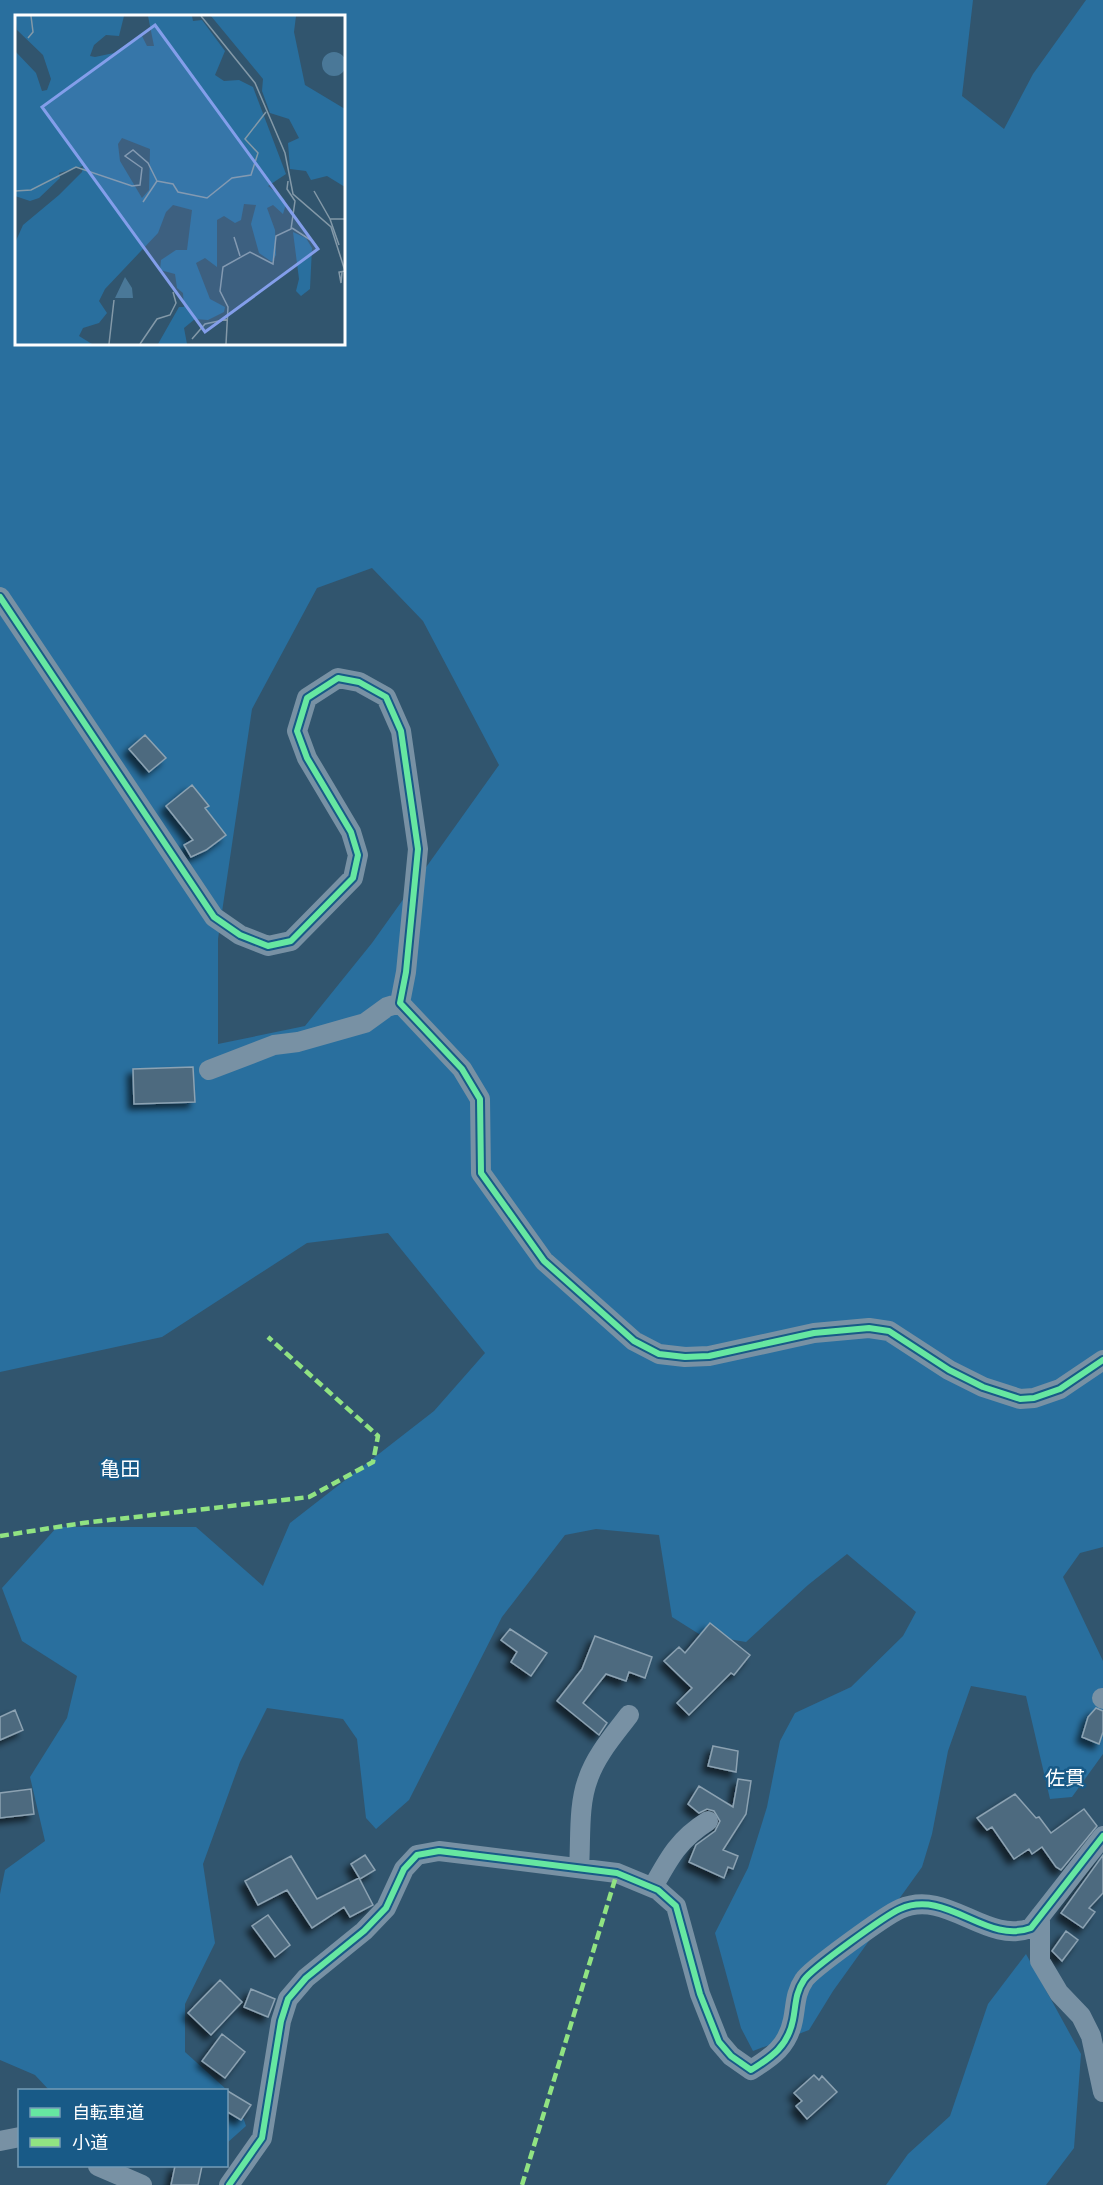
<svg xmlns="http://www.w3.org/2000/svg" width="1103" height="2185" viewBox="0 0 1103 2185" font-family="'DejaVu Sans','Noto Sans JP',sans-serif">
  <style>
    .green { fill: #296f9e; fill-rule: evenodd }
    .building { fill: #4e6b7f; stroke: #8ca2b2; stroke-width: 1.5; filter: url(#shadow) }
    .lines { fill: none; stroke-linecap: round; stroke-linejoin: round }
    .minor { stroke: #7891a4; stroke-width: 20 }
    .quiet { stroke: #91e382; stroke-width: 4.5; stroke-dasharray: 9 4.5; stroke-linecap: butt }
    .cycleway-casing { stroke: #185a87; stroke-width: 10 }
    .cycleway { stroke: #66e7a1; stroke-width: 6 }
    .labels { text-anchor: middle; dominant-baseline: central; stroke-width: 5; stroke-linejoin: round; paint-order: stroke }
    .neighbourhood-label { font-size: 20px; fill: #fff; stroke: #185a87 }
    .inset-road { fill: none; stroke: #8399a8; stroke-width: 1.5 }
    .view { fill: #839eea; fill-opacity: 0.15; stroke: #839eea; stroke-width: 3 }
    .inset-edge { fill: none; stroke: #fff; stroke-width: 3 }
  </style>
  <defs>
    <filter id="shadow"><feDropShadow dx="-5.5" dy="5.5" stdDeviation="3" flood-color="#0009"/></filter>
  </defs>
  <rect width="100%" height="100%" fill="#31556e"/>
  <path class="green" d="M 0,0 L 973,0 L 962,96 L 1004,129 L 1033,74 L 1086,0 L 1103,0 L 1103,1547 L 1080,1553 L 1063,1577 L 1103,1661 L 1103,1754 L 1072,1797 L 1050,1799 L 1026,1696 L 971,1686 L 948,1751 L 932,1834 L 922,1867 L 833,1991 L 809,2030 L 753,2051 L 741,2028 L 715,1933 L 748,1868 L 767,1807 L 780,1741 L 795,1713 L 851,1687 L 903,1636 L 916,1612 L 847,1554 L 808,1585 L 746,1642 L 699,1634 L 672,1617 L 659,1535 L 596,1529 L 565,1535 L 502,1617 L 409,1800 L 376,1829 L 366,1818 L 357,1739 L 343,1719 L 267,1708 L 240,1762 L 203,1864 L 215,1943 L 185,2004 L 185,2052 L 237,2099 L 246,2126 L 227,2143 L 226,2090 L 49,2090 L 35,2075 L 0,2060 L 0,1894 L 5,1870 L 45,1841 L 30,1777 L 67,1718 L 77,1676 L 22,1641 L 2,1588 L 57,1527 L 196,1527 L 263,1586 L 290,1523 L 434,1411 L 485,1353 L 388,1233 L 307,1243 L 162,1337 L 0,1372 ZM 16,16 L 344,16 L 344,344 L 16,344 ZM 372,568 L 423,621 L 499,765 L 372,943 L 305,1026 L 218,1044 L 218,939 L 252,709 L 317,588 Z
    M 1026,1954 L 1081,2054 L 1074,2148 L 1046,2185 L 886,2185 L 908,2154 L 950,2116 L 988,2004 Z"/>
  <path class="building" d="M 145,735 L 166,758 L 149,772 L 129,749 Z
    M 192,785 L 209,806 L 205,808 L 226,835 L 206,850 L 191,857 L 184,845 L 193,840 L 166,806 Z
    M 193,1067 L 195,1102 L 134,1104 L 133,1069 Z
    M 710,1623 L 750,1655 L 734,1675 L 731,1673 L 689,1715 L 677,1703 L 692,1688 L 664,1661 L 679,1647 L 685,1653 Z
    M 510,1629 L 547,1653 L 531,1676 L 511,1662 L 517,1652 L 501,1640 Z
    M 595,1636 L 652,1657 L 645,1678 L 629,1672 L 626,1681 L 606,1674 L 583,1703 L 607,1723 L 599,1735 L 557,1701 L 582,1669 Z
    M 1096,1708 L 1103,1711 L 1103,1732 L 1099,1744 L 1082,1737 L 1088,1717 Z
    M 15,1710 L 23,1730 L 0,1740 L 0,1717 Z
    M 713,1746 L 738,1751 L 736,1772 L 708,1766 Z
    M 738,1779 L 751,1781 L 746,1814 L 723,1850 L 738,1856 L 733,1869 L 728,1867 L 724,1878 L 689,1862 L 696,1845 L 715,1831 L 720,1821 L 714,1811 L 707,1809 L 699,1813 L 688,1804 L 699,1786 L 733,1807 Z
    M 31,1789 L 34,1814 L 0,1818 L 0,1793 Z
    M 1015,1794 L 1036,1818 L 1039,1817 L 1051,1833 L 1084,1809 L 1097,1826 L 1061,1870 L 1056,1867 L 1042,1847 L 1032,1854 L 1029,1849 L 1014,1859 L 992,1827 L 987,1830 L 977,1818 Z
    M 365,1855 L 375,1870 L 360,1879 L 351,1864 Z
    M 1103,1855 L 1103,1893 L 1089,1908 L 1095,1912 L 1083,1928 L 1061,1913 Z
    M 291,1856 L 317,1899 L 359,1878 L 373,1905 L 350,1917 L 344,1907 L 312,1928 L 287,1890 L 258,1905 L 245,1881 Z
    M 268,1915 L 290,1945 L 275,1957 L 252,1926 Z
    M 1066,1931 L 1078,1940 L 1062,1961 L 1052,1951 Z
    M 220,1980 L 242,2002 L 211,2035 L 188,2013 Z
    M 251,1989 L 275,1999 L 268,2017 L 244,2007 Z
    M 222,2034 L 245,2052 L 225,2078 L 202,2061 Z
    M 814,2075 L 819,2080 L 822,2076 L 837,2092 L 807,2119 L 796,2106 L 802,2101 L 794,2093 Z
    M 226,2090 L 251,2105 L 241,2120 L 226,2111 Z
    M 175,2166 L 202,2166 L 198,2185 L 171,2185 Z"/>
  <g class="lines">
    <path class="minor" d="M 0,597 L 214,917 L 240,935 L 268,946 L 291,941 L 353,878 L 358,855 L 351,832 L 307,758 L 297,731 L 307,698 L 338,678 L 359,682 L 386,697 L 401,731 L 418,849 L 406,972 L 400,1003
      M 400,1003 L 462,1069 L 480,1099 L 481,1173 L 544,1261 L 634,1341 L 659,1354 L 685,1357 L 709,1356 L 814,1333 L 869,1328 L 889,1331 L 949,1370 L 983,1387 L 1020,1399 L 1034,1398 L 1060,1389 L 1103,1360
      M 209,1070 L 274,1045 L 298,1042 L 365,1023 L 387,1007 L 400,1003
      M 1102,1698 L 1103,1699
      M 579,1868 C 581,1840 578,1805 588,1779 C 596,1755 614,1735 629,1715
      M 653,1887 C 669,1858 679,1839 708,1821
      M 1040,1916 L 1040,1961 L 1059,1993 L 1081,2016 L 1091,2036 L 1103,2092
      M 0,2141 L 20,2137
      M 98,2166 L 142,2185
      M 229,2185 L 262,2138 L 281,2021 L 288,1999 L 306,1978 L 364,1931 L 386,1908 L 404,1869 L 417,1855 L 439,1851 L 617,1873 L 658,1890 L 676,1906 L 700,1994 L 719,2042 L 731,2056 L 751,2070 C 772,2057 788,2046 793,2020 C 796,2005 795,1993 804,1980 C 811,1969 886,1915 900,1909 C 947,1888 986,1945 1031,1928 L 1103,1836"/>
    <path class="quiet" d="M 0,1536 L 83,1523 L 309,1497 L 373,1462 L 378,1436 L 268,1337
      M 522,2185 L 617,1873"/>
    <g class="cycleway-casing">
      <path id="cycleway" d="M 0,597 L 214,917 L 240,935 L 268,946 L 291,941 L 353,878 L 358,855 L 351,832 L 307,758 L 297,731 L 307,698 L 338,678 L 359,682 L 386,697 L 401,731 L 418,849 L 406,972 L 400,1003 L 462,1069 L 480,1099 L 481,1173 L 544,1261 L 634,1341 L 659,1354 L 685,1357 L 709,1356 L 814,1333 L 869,1328 L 889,1331 L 949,1370 L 983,1387 L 1020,1399 L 1034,1398 L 1060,1389 L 1103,1360
        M 229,2185 L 262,2138 L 281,2021 L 288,1999 L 306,1978 L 364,1931 L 386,1908 L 404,1869 L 417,1855 L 439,1851 L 617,1873 L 658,1890 L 676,1906 L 700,1994 L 719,2042 L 731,2056 L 751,2070 C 772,2057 788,2046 793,2020 C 796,2005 795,1993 804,1980 C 811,1969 886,1915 900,1909 C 947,1888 986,1945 1031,1928 L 1103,1836"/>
    </g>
    <use href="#cycleway" class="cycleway"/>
  </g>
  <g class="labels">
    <g class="neighbourhood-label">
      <text x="120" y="1469">亀田</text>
      <text x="1065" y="1778">佐貫</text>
    </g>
  </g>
  <g transform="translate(15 15)">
    <rect width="330" height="330" fill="#31556e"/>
    <path d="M 0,1 L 109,1 L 104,21 L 91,20 L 79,30 L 75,41 L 80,42 L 99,38 L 126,19 L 132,31 L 139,31 L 133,1 L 177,1 L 178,6 L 187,5 L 210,36 L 200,60 L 209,66 L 224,65 L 238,72 L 271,159 L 253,171 L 269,184 L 271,189 L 268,199 L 258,190 L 252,193 L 260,215 L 261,240 L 257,247 L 244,238 L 236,209 L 241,190 L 229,189 L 226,205 L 220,208 L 209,201 L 202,205 L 202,252 L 190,243 L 181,248 L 195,284 L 210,292 L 209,297 L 193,305 L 180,304 L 169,313 L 172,329 L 143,329 L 164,292 L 169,292 L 168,278 L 162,273 L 160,259 L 145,255 L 146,245 L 161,235 L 172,235 L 177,195 L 158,190 L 151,197 L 143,218 L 90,274 L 84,286 L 92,298 L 84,308 L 68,313 L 64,321 L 77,329 L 0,329 L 0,228 L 8,210 L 44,180 L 67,157 L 68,151 L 44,158 L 45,163 L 24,183 L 15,186 L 0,181 L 0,36 L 21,58 L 27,76 L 32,75 L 36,64 L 28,40 L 2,15 ZM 107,123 L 135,134 L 134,175 L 127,183 L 105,146 L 103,129 ZM 196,1 L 281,1 L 279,17 L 290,70 L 330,94 L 330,172 L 312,161 L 296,165 L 291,156 L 275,154 L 273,128 L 284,123 L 274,104 L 255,98 L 247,76 L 248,64 ZM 278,217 L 291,223 L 297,233 L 295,274 L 286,281 L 281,276 L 284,264 Z" fill="#296f9e" fill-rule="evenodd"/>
    <path d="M307 49a12 12 0 1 1 24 0a12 12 0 1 1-24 0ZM 110,262 L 117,273 L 118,283 L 100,283 Z" fill="#4a7898"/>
    <path class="inset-road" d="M 186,1 L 240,68 L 270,138 L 278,179 L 316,212 L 330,256M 13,23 L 18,17 L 16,1M 142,166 L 158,169 L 163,177 L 192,183 L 217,163 L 236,160 L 243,138 L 230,124 L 251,97M 0,176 L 16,175 L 61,152 L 117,171 L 125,170 L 127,153 L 110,141 L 118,135 L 133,148 L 142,166M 299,176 L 315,204M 128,187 L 142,166M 277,213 L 297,226M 219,222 L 225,241M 324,230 L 315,204 L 330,204M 327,257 L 326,268 L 324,257 L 330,256M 177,324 L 190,309 L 213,304M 94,329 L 99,285M 125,329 L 142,304 L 155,300 L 161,288 L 158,277M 211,329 L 213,292 L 205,276 L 208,252 L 235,237 L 258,249 L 261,221 L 276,214 L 280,186 L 272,174 L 273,166"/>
    <path class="view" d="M 140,10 L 303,234 L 190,317 L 27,92 Z"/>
    <rect width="330" height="330" class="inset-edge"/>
  </g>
  <rect x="18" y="2089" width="210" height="78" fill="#185a87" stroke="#749cb7" stroke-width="1.5"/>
  <rect x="30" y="2108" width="30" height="9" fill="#66e7a1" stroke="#749cb7" stroke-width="1.5"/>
  <text x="72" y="2119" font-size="18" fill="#ffffff">自転車道</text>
  <rect x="30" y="2138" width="30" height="9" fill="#91e382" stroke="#749cb7" stroke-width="1.5"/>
  <text x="72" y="2149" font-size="18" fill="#ffffff">小道</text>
</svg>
